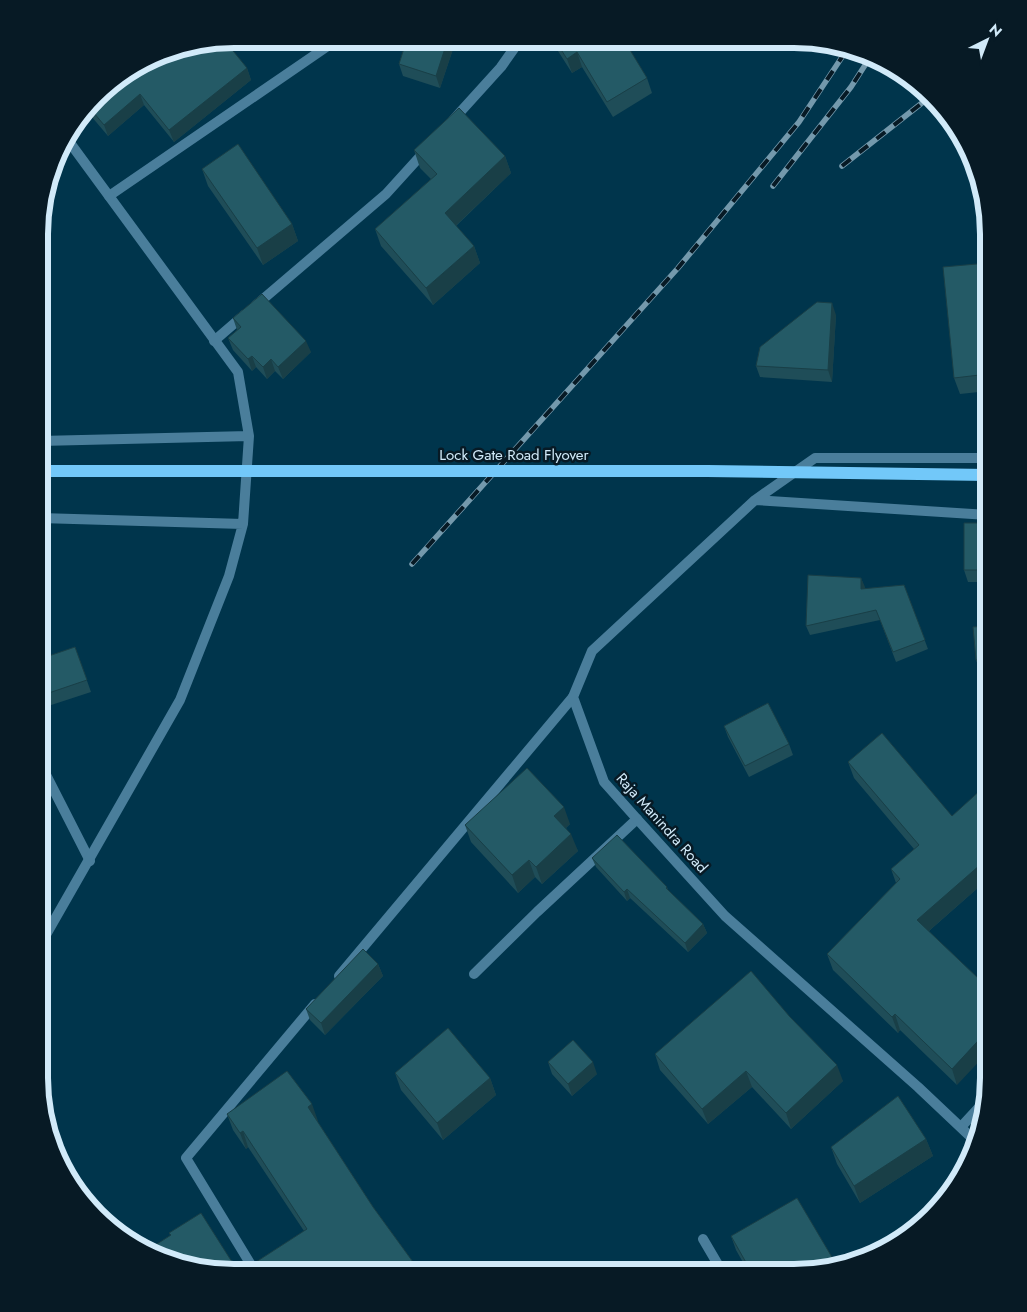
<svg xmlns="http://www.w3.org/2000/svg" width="1027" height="1312" viewBox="0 0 1027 1312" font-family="Jost,sans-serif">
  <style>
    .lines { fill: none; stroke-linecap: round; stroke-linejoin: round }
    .service { stroke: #4a7e9b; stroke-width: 10 }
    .minor { stroke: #4a7e9b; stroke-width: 10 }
    .tertiary { stroke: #4a7e9b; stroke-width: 10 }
    .rail-casing { stroke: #7499ac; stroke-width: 5.5 }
    .rail { stroke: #071a25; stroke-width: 4; stroke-dasharray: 11; stroke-linecap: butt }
    .primary-bridge { stroke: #72c8f9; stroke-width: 12 }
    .wall { fill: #1f4d58 }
    .shaded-wall { fill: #193f47 }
    .building { fill: #245a66; stroke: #193f47 }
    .labels { text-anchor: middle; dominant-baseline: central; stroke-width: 5; stroke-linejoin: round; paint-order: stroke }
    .street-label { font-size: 15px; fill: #d1eaf9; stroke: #071a25 }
    .rim { fill: none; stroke: #d1eaf9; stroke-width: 6 }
  </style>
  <rect width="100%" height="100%" fill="#00354c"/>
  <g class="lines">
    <path class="service" d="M 453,120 L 501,67 L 520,40
      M 255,306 L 386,194 L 425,151
      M 214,341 L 244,315"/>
    <path class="minor" d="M 236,39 L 239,42
      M 109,196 L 338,39
      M 39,761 L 90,861
      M 474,974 L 537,912 L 637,819
      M 339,976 L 573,697
      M 961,1127 L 985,1101
      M 703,1239 L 723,1273
      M 256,1273 L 186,1158 L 315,1004"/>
    <path class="tertiary" d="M 40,441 L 249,436
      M 755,500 L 988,515
      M 40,518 L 243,524
      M 39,947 L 180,700 L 229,576 L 243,524 L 249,436 L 238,372 L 65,136
      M 973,1139 L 918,1087 L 725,916 L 637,819 L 604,782 L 573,697 L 592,651 L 755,500 L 815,458 L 988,458"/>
    <g class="rail-casing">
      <path id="rail" d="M 842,166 L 927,99
        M 773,186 L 851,87 L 869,59
        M 412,564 L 678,268 L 799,122 L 846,51"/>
    </g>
    <use href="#rail" class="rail"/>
    <path class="primary-bridge" d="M 40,471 L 707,471 L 988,475"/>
  </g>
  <path class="wall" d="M 407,39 L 450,39 L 453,49 L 440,88 L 403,76 L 399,64 Z
    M 551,40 L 625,40 L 624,41 L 647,78 L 652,93 L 613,117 L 582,67 L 572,73 Z
    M 217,47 L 247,68 L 251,80 L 174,142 L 144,105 L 108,136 L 91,116 L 88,108 L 105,87 Z
    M 414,150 L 505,156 L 511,173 L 456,226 L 474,246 L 480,263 L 433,305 L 381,246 L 375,229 L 431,179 L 420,168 Z
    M 202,169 L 292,224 L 298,241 L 263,265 L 208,186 Z
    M 988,263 L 988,391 L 960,394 L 954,378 Z
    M 836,315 L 832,382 L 760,377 L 756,366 Z
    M 233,318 L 311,352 L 283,379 L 275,371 L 267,379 L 256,367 L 252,371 L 233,350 L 228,338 L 237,330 Z
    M 988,523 L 988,582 L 968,582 L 964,570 Z
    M 861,578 L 865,589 L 904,585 L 928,649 L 896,662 L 880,620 L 810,635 L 806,626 Z
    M 988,626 L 988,671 L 980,671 L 976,660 Z
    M 75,647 L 91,692 L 39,709 L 40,659 Z
    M 724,726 L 789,744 L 793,755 L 749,777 L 728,737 Z
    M 848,762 L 988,879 L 929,931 L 957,1085 L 900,1030 L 898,1033 L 833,970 L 827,954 L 896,883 L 891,869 L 914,849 L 854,778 Z
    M 570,824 L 566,828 L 578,851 L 542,884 L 535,877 L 518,893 L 471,842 L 465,825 Z
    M 592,858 L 667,887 L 668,890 L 703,924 L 707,933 L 688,952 L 630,898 L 627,901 L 596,867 Z
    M 378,964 L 383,976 L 325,1035 L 310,1020 L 306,1009 Z
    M 790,1017 L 843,1081 L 791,1129 L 752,1087 L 708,1124 L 660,1070 L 655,1054 Z
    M 548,1062 L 597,1074 L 572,1096 L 552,1074 Z
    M 395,1073 L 490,1078 L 496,1095 L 443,1140 L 401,1090 Z
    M 227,1114 L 318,1121 L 317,1121 L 373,1207 L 421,1273 L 221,1273 L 170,1235 L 169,1233 L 239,1273 L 304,1231 L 248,1147 L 246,1149 L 233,1130 Z
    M 926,1139 L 933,1156 L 860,1203 L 837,1164 L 831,1147 Z
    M 731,1236 L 806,1273 L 749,1273 L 736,1250 Z"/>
  <path class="shaded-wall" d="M 448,39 L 450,39 L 453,49 L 440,88 L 436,76 Z
    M 577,52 L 582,67 L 572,73 L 567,59 Z
    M 247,68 L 251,80 L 174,142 L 169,130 Z
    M 140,94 L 144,105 L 108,136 L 104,125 Z
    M 505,156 L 511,173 L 451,230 L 445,213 Z
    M 292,224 L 298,241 L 263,265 L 257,248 Z
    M 474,246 L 480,263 L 433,305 L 426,288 Z
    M 832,303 L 836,315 L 832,382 L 828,370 Z
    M 306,341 L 311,352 L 283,379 L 278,367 Z
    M 252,356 L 256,367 L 252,371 L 248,359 Z
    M 271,359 L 275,371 L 267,379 L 263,367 Z
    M 861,578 L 865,587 L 864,599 L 861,589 Z
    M 564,807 L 570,824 L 560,833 L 554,816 Z
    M 571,834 L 578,851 L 542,884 L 536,867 Z
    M 988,858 L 988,879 L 923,936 L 917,920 Z
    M 529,860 L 535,877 L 518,893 L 512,875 Z
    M 627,889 L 630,898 L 627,901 L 624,892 Z
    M 703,924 L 707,933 L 688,952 L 685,943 Z
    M 378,964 L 383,976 L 325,1035 L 321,1023 Z
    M 895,1014 L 900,1030 L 898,1033 L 892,1017 Z
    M 988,1030 L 988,1052 L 957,1085 L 952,1069 Z
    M 593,1062 L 597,1074 L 572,1096 L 568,1084 Z
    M 837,1065 L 843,1081 L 791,1129 L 786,1113 Z
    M 746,1071 L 752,1087 L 708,1124 L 702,1109 Z
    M 490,1078 L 496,1095 L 443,1140 L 437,1123 Z
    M 312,1104 L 318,1121 L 314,1123 L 308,1107 Z
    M 243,1131 L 248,1147 L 246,1149 L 240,1133 Z
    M 926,1139 L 933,1156 L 860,1203 L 854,1186 Z"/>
  <path class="building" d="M 407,39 L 448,39 L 436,76 L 399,64 Z
    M 555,40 L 624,40 L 647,78 L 607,102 L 577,52 L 567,59 Z
    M 225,41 L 247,68 L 169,130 L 140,94 L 104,125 L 89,107 L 105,87 L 171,49 L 214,42 L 217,47 Z
    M 459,108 L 505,156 L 445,213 L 474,246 L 426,288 L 375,229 L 437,174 L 414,150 Z
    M 238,144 L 292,224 L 257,248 L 202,169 Z
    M 985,212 L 987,224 L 982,214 Z
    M 988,263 L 988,374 L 954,378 L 943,267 Z
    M 262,294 L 306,341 L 278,367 L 271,359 L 263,367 L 252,356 L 248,359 L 228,338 L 241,327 L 233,318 Z
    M 817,302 L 832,303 L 828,370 L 756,366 L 760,347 Z
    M 964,523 L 988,523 L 988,570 L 964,570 Z
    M 808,575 L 861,578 L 861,589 L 904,585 L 925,640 L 893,652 L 876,610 L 806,626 Z
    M 988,626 L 988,659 L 976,660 L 973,627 Z
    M 75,647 L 87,680 L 40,696 L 40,659 Z
    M 768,703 L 789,744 L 745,766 L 724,726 Z
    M 882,733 L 952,816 L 984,787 L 988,792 L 988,858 L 917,920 L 979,979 L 988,969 L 988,1030 L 952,1069 L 895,1014 L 892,1017 L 827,954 L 900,879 L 891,869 L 919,845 L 848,762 Z
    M 527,768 L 564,807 L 554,816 L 571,834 L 536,867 L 529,860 L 512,875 L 465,825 Z
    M 617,835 L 667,887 L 666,888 L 703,924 L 685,943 L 627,889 L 624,892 L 592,858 Z
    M 363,949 L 378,964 L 321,1023 L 306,1009 Z
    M 751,971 L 790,1017 L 837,1065 L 786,1113 L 746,1071 L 702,1109 L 655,1054 Z
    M 448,1028 L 490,1078 L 437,1123 L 395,1073 Z
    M 573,1040 L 593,1062 L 568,1084 L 548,1062 Z
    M 287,1071 L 312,1104 L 308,1107 L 373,1207 L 421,1273 L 221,1273 L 171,1263 L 146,1251 L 171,1235 L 169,1233 L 201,1213 L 239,1273 L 307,1229 L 243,1131 L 240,1133 L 227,1114 Z
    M 898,1096 L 926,1139 L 854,1186 L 831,1147 Z
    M 797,1198 L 836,1264 L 806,1273 L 752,1273 L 731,1236 Z
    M 435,1269 L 438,1273 L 429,1273 Z"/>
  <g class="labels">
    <g class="street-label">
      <text x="514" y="455">Lock Gate Road Flyover</text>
      <text transform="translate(662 823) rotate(48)">Raja Manindra Road</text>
    </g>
  </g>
  <path d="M0 0H1027V1312H0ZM234 48H794A186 186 0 0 1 980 234V1078A186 186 0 0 1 794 1264H234A186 186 0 0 1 48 1078V234A186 186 0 0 1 234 48Z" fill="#071a25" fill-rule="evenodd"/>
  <path class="rim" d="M234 48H794A186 186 0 0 1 980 234V1078A186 186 0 0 1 794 1264H234A186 186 0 0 1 48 1078V234A186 186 0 0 1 234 48Z"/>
  <g transform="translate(987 40) rotate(42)" stroke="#071a25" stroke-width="4" paint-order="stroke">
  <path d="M0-4L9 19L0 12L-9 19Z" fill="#d1eaf9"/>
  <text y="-8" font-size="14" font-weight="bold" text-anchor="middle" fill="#d1eaf9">N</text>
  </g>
</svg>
